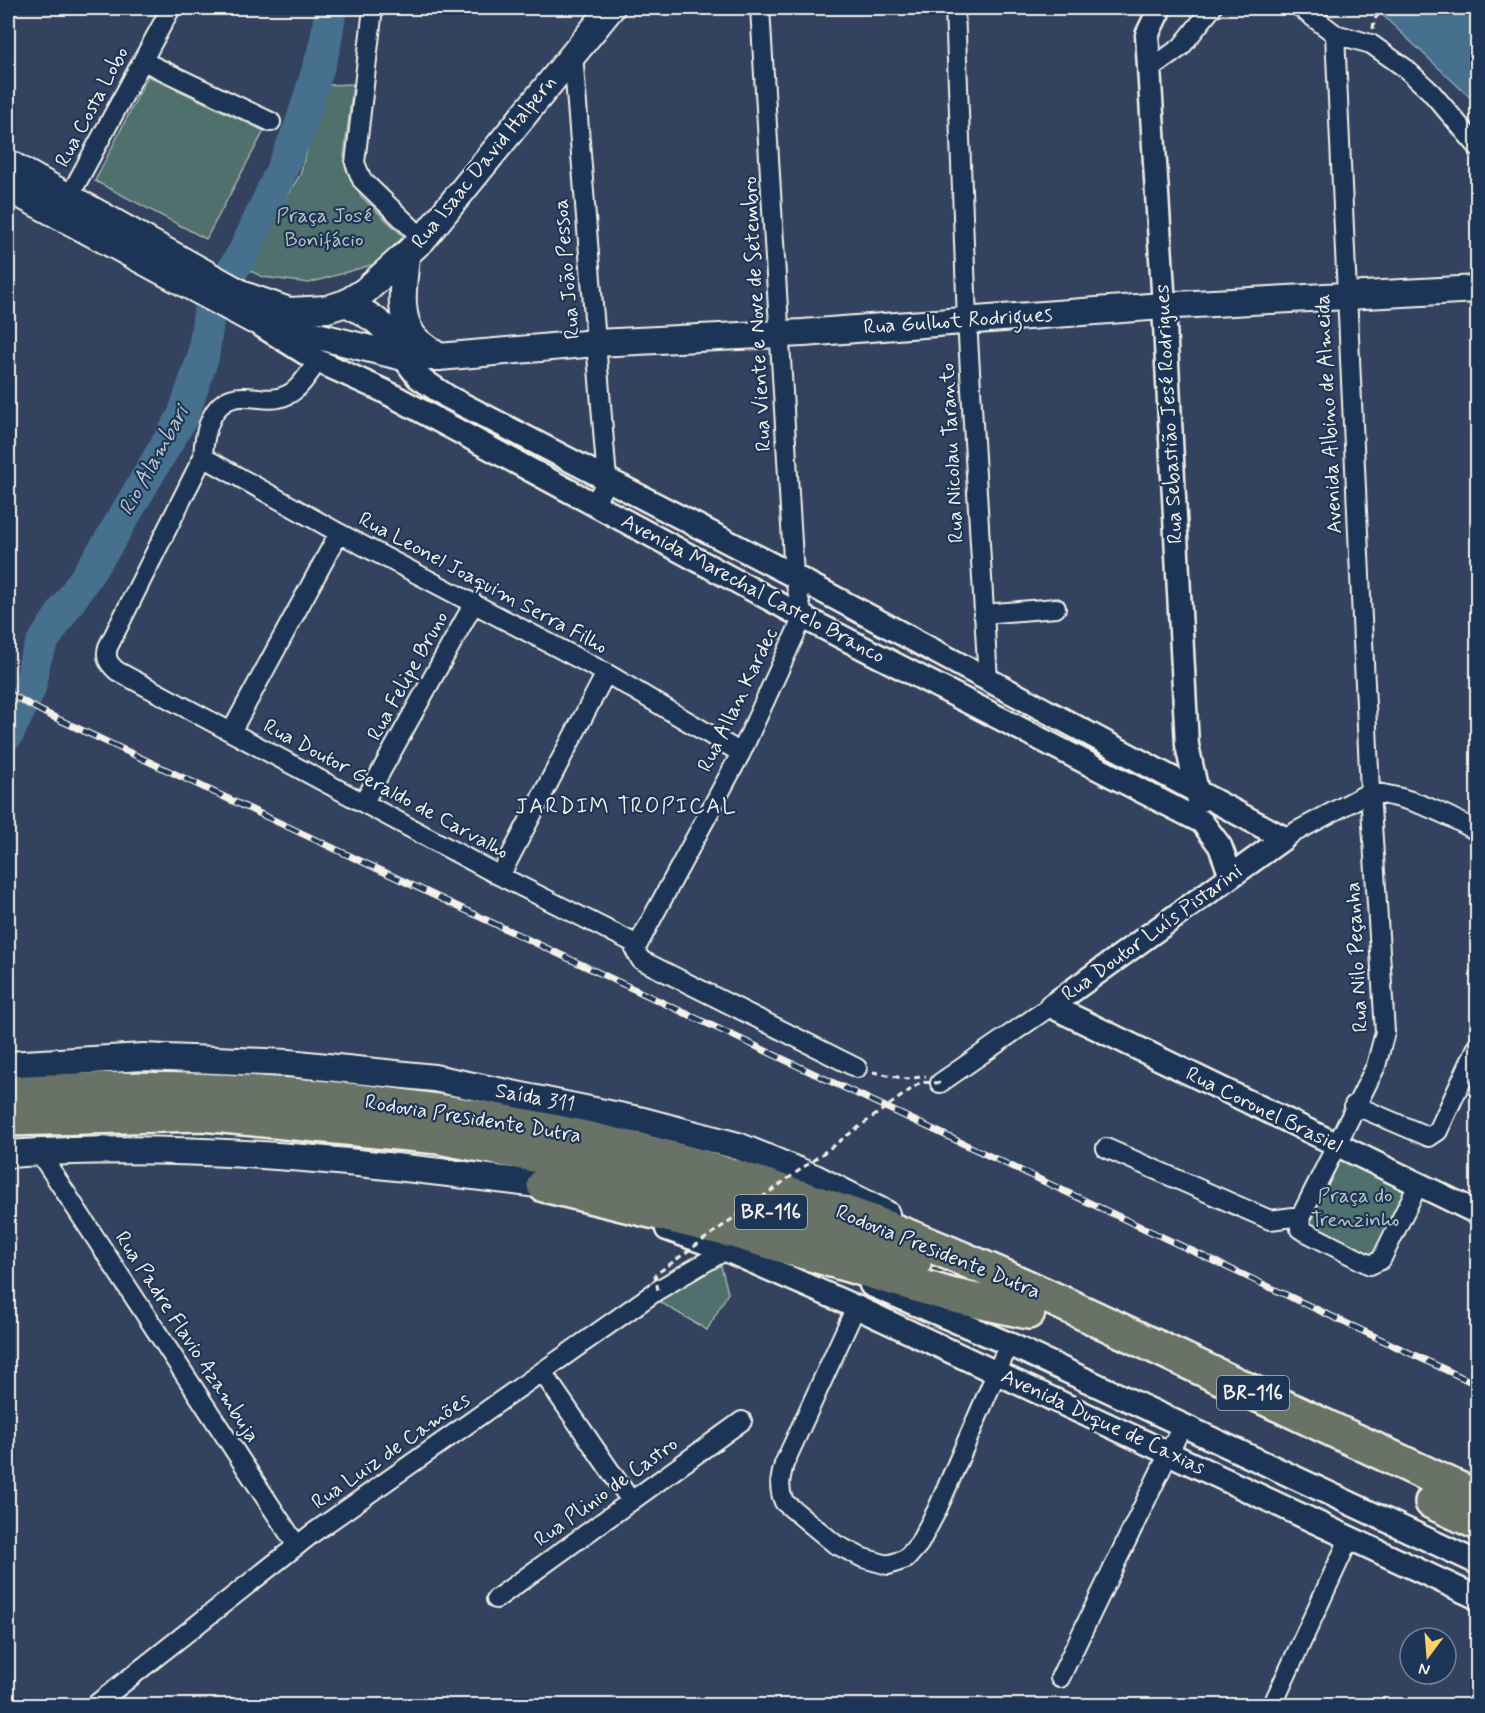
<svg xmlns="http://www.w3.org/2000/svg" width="1485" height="1713" viewBox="0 0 1485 1713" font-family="Mynerve,sans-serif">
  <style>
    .green { fill: #506f6d; stroke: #a2b0aa; stroke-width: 1.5 }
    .water { fill: #466f8e; stroke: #8ca3b2; stroke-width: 1.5 }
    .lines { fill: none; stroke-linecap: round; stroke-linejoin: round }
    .river { stroke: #466f8e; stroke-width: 32 }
    .minor-casing { stroke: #f4f1e8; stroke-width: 22 }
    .tertiary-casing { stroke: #f4f1e8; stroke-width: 27 }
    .secondary-casing { stroke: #f4f1e8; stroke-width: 30 }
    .motorway-casing { stroke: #f4f1e8; stroke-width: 38 }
    .path { stroke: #f4f1e8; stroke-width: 3; stroke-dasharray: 6 4.5; stroke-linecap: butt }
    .minor { stroke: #1d3557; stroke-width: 18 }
    .tertiary { stroke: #1d3557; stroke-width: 22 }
    .secondary { stroke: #1d3557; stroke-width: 26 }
    .motorway { stroke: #697266; stroke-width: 33 }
    .rail-casing { stroke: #f4f1e8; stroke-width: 7 }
    .rail { stroke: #1d3557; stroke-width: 4.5; stroke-dasharray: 14; stroke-linecap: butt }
    .path-bridge { stroke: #f4f1e8; stroke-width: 3; stroke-dasharray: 6 4.5; stroke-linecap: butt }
    .labels { text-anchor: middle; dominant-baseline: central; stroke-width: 4.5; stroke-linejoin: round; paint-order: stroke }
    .shield { fill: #1d3557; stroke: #b4b9bc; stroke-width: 1.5 }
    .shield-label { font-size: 20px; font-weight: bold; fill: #f4f1e8 }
    .street-label { font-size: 21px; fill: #f4f1e8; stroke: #1d3557 }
    .park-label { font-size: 21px; fill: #bbc4bd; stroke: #1d3557 }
    .water-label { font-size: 22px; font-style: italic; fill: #b7c4c8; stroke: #1d3557 }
    .neighbourhood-label { font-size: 22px; letter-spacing: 1.5px; fill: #f4f1e8; stroke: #1d3557 }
  </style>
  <rect width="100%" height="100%" fill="#33425f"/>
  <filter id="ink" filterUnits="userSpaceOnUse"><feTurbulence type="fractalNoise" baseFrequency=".0167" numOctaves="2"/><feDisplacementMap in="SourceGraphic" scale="12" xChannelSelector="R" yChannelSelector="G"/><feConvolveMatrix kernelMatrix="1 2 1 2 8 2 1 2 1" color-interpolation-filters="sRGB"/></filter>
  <g filter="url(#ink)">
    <path class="green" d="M 148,76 L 264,131 L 206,239 L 95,181 Z
      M 353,84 L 344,156 L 361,196 L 407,240 L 378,263 L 309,283 L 263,277 L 242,267 L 300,175 L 325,85 Z
      M 1337,1152 L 1408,1189 L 1374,1262 L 1303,1227 Z
      M 719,1258 L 728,1293 L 707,1330 L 658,1301 Z"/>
    <path class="water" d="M 1375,8 L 1477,8 L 1477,104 Z"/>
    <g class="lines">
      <path class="river" d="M 8,734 L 30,688 L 35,660 L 42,643 L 107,545 L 183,416 L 203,357 L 210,306 L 245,250 L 283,167 L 301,124 L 325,46 L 331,8"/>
      <g class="minor-casing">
        <path id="minor" d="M 373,8 L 355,163 L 362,180 L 423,239
          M 760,8 L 794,576 L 803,617 L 741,753 L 635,950 L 641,960 L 857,1068
          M 955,8 L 967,320 L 988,681
          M 1301,8 L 1335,34 L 1371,44 L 1405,68 L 1431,92 L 1478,147
          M 1335,34 L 1370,792 L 1385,1032 L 1376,1066 L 1301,1216 L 1300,1229 L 1370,1265 L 1381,1260 L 1418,1185
          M 573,54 L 607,480 L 594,505
          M 143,61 L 271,122
          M 1149,70 L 1181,47 L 1212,8
          M 69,197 L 171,8
          M 318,361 C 309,373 300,389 287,395 C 270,403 258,396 241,397 C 211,398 204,433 203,457 L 108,647 C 105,658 108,663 117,671 L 500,876 L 636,944
          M 203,457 L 339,533 L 606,673 L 741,753
          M 983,614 L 1056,608
          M 231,732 L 339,533
          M 1370,792 C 1410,797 1443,812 1478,832
          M 364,802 L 474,603
          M 1284,838 L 1370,792
          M 500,876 L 606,673
          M 940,1083 L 1051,1006
          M 1354,1105 L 1429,1137 L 1438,1131 L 1478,1045
          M 1106,1148 L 1270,1220 L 1301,1216
          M 39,1152 L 297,1546
          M 856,1307 L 784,1464 C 780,1479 778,1488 784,1502 L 835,1544 L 863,1558 L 888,1565 L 906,1559 L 919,1544 L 937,1510 L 1009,1344
          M 543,1373 L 631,1501
          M 496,1599 L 742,1421
          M 1060,1678 L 1182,1426
          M 94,1706 L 313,1533 L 658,1290 L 726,1250
          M 1272,1706 L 1350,1537"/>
      </g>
      <g class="tertiary-casing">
        <path id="tertiary" d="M 1160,8 L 1147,35 L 1164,306 L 1187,745 L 1199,801
          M 262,326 L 318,361 L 384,391 L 803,617 L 1202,822 L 1220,846 L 1231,876
          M 403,357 L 418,377 L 448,397 L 794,576 L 1284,838 L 1051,1006 L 1478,1213
          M 667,1229 L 726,1250 L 856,1307 L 1478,1598
          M 871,1285 L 1009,1344 L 1478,1563"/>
      </g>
      <g class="secondary-casing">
        <path id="secondary" d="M 8,163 L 246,296 L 289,311 L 327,309 L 346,303 L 365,291 L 423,239 L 611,8
          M 8,188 L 253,320 L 403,357 L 439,357 L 596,343 L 803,333 L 1176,305 L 1478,289
          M 406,256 C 404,281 397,314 413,336 C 419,344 431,351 439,357
          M 346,303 C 379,320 385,324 403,357
          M 8,1065 L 143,1057 L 288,1063 L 434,1078 L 643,1121 L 738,1146 L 815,1178 L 886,1214
          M 8,1154 C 191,1142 362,1161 544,1185"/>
      </g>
      <g class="motorway-casing">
        <path id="motorway" d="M 8,1093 C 298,1076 581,1117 855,1216 C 957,1253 1056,1300 1154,1346 C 1262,1397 1370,1448 1478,1498
          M 8,1119 L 202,1114 L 439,1137 L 628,1173 L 779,1214 L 914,1263
          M 544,1185 L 733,1231 L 950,1295 L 1028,1312
          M 1432,1502 L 1478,1523"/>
      </g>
      <path class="path" d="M 1373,29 L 1374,20 L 1384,8
        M 873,1072 L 907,1079 L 926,1076"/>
      <use href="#minor" class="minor"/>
      <use href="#tertiary" class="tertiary"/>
      <use href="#secondary" class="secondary"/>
      <use href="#motorway" class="motorway"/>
      <g class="rail-casing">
        <path id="rail" d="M 8,693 L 43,712 L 1478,1385"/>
      </g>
      <use href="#rail" class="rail"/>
      <path class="path-bridge" d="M 658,1290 L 655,1275 L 921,1082 L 940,1083"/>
    </g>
  </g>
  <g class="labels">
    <g class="shield">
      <rect x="735" y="1195" width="72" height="34" rx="4.5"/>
      <rect x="1217" y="1376" width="72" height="34" rx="4.5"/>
    </g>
    <g class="shield-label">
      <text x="771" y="1212">BR-116</text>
      <text x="1253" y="1393">BR-116</text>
    </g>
    <g class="street-label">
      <text transform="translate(92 107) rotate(-62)">Rua Costa Lobo</text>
      <text transform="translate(484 162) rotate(-51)">Rua Isaac David Halpern</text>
      <text transform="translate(567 269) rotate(-95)">Rua João Pessoa</text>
      <text transform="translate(757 314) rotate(-93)">Rua Viente e Nove de Setembro</text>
      <text transform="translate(958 321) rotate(-4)">Rua Gulhot Rodrigues</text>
      <text transform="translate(1169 414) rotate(-93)">Rua Sebastião Jesé Rodrigues</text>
      <text transform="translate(1329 414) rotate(-93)">Avenida Albino de Almeida</text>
      <text transform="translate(952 453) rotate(-93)">Rua Nicolau Taranto</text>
      <text transform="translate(483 583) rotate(28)">Rua Leonel Joaquim Serra Filho</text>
      <text transform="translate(753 589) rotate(28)">Avenida Marechal Castelo Branco</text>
      <text transform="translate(408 676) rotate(-61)">Rua Felipe Bruno</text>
      <text transform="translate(738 700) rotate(-64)">Rua Allan Kardec</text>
      <text transform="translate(386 789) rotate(28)">Rua Doutor Geraldo de Carvalho</text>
      <text transform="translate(1152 933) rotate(-36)">Rua Doutor Luís Pistarini</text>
      <text transform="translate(1357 957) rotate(-93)">Rua Nilo Peçanha</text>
      <text transform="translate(535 1098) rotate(11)">Saída 311</text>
      <text transform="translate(1264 1110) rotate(26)">Rua Coronel Brasiel</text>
      <text transform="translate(473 1119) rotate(9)">Rodovia Presidente Dutra</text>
      <text transform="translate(938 1252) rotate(22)">Rodovia Presidente Dutra</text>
      <text transform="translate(187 1337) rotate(57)">Rua Padre Flavio Azambuja</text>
      <text transform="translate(1103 1422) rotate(25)">Avenida Duque de Caxias</text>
      <text transform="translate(391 1451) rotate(-35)">Rua Luiz de Camões</text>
      <text transform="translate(606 1492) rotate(-36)">Rua Plinio de Castro</text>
    </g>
    <g class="park-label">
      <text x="324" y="216">Praça José<tspan x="324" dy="24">Bonifácio</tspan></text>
      <text x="1355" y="1196">Praça do<tspan x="1355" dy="24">Trenzinho</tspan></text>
    </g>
    <g class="water-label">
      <text transform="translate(154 461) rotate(-61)">Rio Alambari</text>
    </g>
    <g class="neighbourhood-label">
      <text x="626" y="807">JARDIM TROPICAL</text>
    </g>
  </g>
  <rect width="1485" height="1713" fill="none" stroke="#1d3557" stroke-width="30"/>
  <rect x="15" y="15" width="1455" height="1683" fill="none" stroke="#f4f1e8" stroke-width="2" filter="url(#ink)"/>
  <g transform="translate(1428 1656) rotate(196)"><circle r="28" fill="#1d3557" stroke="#738091" stroke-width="1.5"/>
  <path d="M0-4.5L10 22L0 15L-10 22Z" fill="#ffd166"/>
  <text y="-9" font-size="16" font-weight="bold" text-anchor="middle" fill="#f4f1e8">N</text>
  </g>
</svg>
